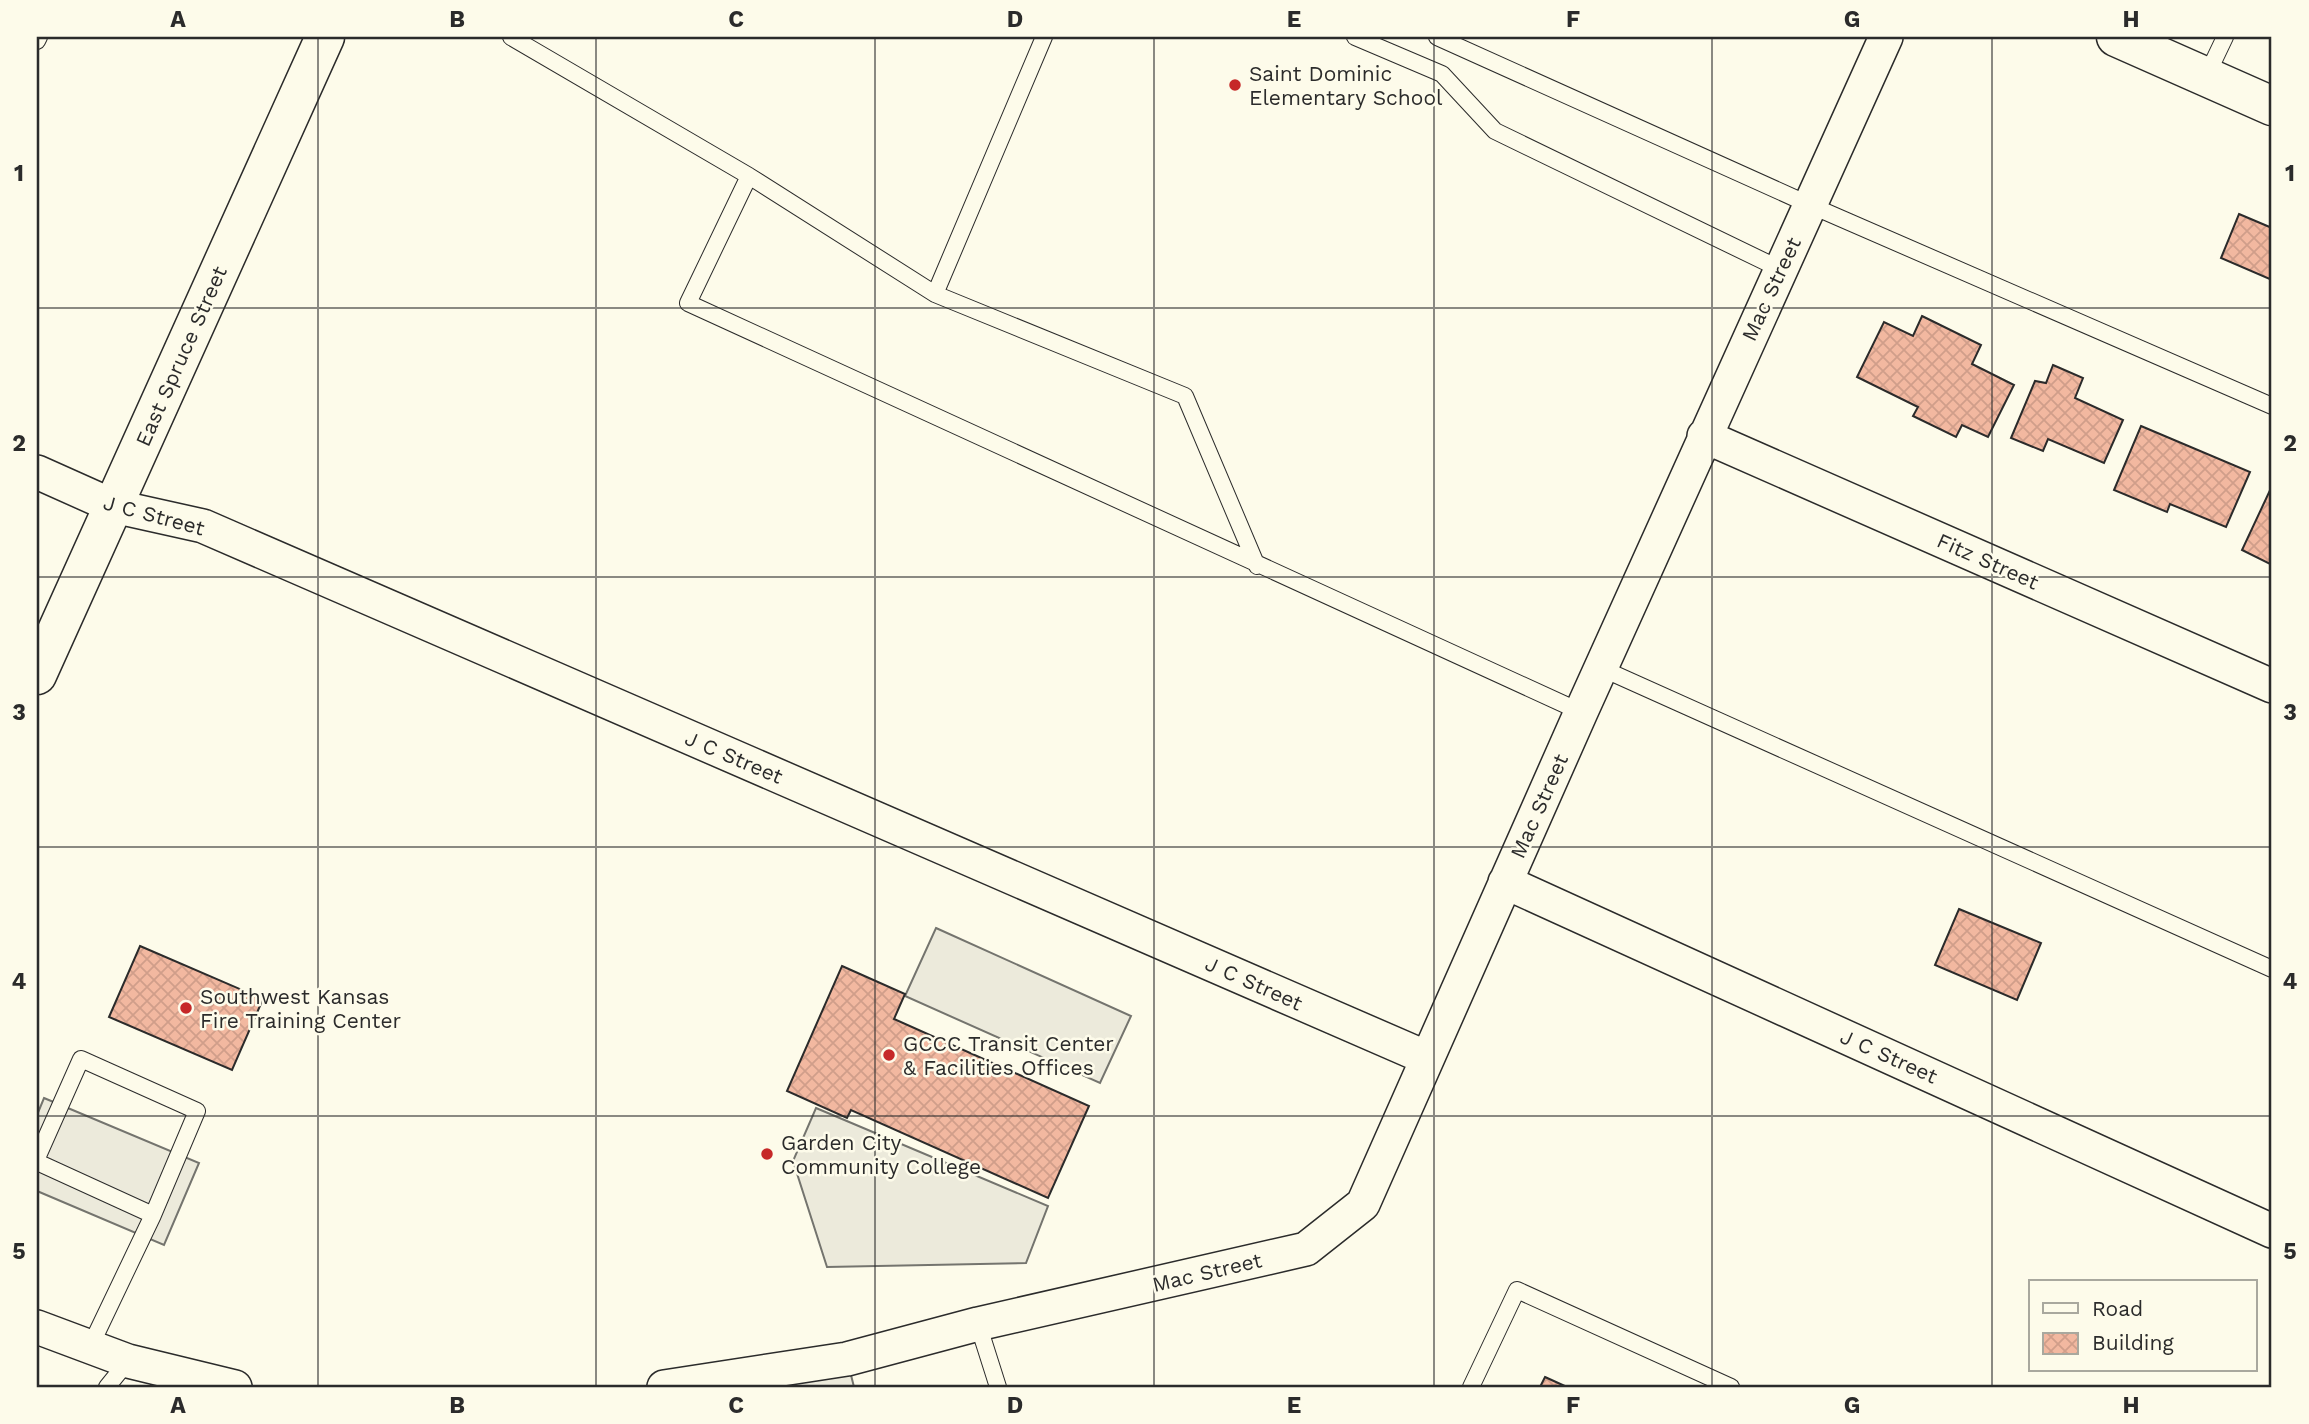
<svg xmlns="http://www.w3.org/2000/svg" width="2309" height="1424" viewBox="0 0 2309 1424" font-family="'Work Sans',sans-serif">
  <style>
    .parking { fill: #eceadb; stroke: #74746e; stroke-width: 2 }
    .building { fill: url(#building-cross-hatch); stroke: #2b2b2b; stroke-width: 2 }
    .lines { fill: none; stroke-linecap: round; stroke-linejoin: round }
    .service-casing { stroke: #2b2b2b; stroke-width: 18 }
    .minor-casing { stroke: #2b2b2b; stroke-width: 36 }
    .tertiary-casing { stroke: #2b2b2b; stroke-width: 41 }
    .service { stroke: #fdfbea; stroke-width: 16 }
    .minor { stroke: #fdfbea; stroke-width: 33 }
    .tertiary { stroke: #fdfbea; stroke-width: 38 }
    .grid { fill: none; stroke: #2b2b2b; stroke-width: 2; stroke-opacity: 0.55 }
    .poi-dot { fill: #c62828; stroke: #fdfbea; stroke-width: 2.5 }
    .labels { text-anchor: middle; dominant-baseline: central; stroke-width: 5; stroke-linejoin: round; paint-order: stroke }
    .poi-label { font-size: 21px; fill: #2b2b2b; stroke: #fdfbea; text-anchor: start }
    .street-label { font-size: 21px; fill: #2b2b2b; stroke: #fdfbea }
    .neatline { fill: none; stroke: #2b2b2b; stroke-width: 2.5 }
    .grid-label { font-size: 23px; text-anchor: middle; font-weight: bold; fill: #2b2b2b }
  </style>
  <defs>
    <pattern id="building-cross-hatch" width="8" height="8" patternUnits="userSpaceOnUse" patternTransform="scale(1.75)"><rect width="8" height="8" fill="#f2b8a0"/><path d="M0 0l8 8M0 8l8-8" fill="none" stroke="#d09e8a"/></pattern>
  </defs>
  <rect width="100%" height="100%" fill="#fdfbea"/>
  <path class="parking" d="M 936,928 L 1131,1016 L 1100,1083 L 905,996 Z
    M 44,1098 L 199,1163 L 164,1245 L 37,1191 L 37,1115 Z
    M 816,1108 L 1048,1206 L 1026,1263 L 827,1267 L 793,1161 Z
    M 847,1359 L 854,1387 L 664,1387 Z"/>
  <path class="building" d="M 2239,214 L 2272,228 L 2272,280 L 2221,258 Z
    M 1922,316 L 1981,345 L 1972,364 L 2014,385 L 1988,437 L 1962,425 L 1956,437 L 1913,416 L 1918,407 L 1857,377 L 1884,322 L 1913,336 Z
    M 2053,365 L 2083,378 L 2075,398 L 2123,420 L 2104,463 L 2048,439 L 2043,451 L 2011,438 L 2035,381 L 2046,383 Z
    M 2141,426 L 2250,472 L 2226,527 L 2170,504 L 2167,512 L 2114,490 Z
    M 2272,486 L 2272,565 L 2242,550 Z
    M 1959,909 L 2041,943 L 2017,1000 L 1935,965 Z
    M 140,946 L 263,999 L 232,1070 L 109,1017 Z
    M 842,966 L 905,994 L 894,1019 L 1089,1106 L 1048,1198 L 851,1110 L 847,1118 L 787,1091 Z
    M 1545,1377 L 1567,1387 L 1540,1387 Z"/>
  <g class="lines">
    <g class="service-casing">
      <path id="service" d="M 511,37 L 749,176 L 935,294 L 1185,396 L 1257,566
        M 1355,37 L 1442,74 L 1495,131 L 1780,269
        M 1437,37 L 1810,205 L 2272,406
        M 37,41 L 39,37
        M 2206,77 L 2225,37
        M 749,176 L 688,303 L 1581,712
        M 935,294 L 1044,37
        M 1601,668 L 2272,969
        M 37,1158 L 81,1059 L 197,1111 L 153,1215 L 90,1347
        M 37,1162 L 153,1215
        M 978,1324 L 998,1387
        M 107,1387 L 128,1361
        M 1471,1387 L 1517,1290 L 1731,1387"/>
    </g>
    <g class="minor-casing">
      <path id="minor" d="M 1704,436 L 2272,686
        M 37,472 L 113,506 L 203,526 L 1427,1058
        M 1505,882 L 2272,1231
        M 37,1327 L 128,1361 L 235,1387
        M 664,1387 L 847,1359 L 978,1324 L 1306,1249 L 1363,1204 L 1581,712 L 1886,37"/>
    </g>
    <g class="tertiary-casing">
      <path id="tertiary" d="M 2116,37 L 2272,106
        M 37,675 L 325,37"/>
    </g>
    <use href="#service" class="service"/>
    <use href="#minor" class="minor"/>
    <use href="#tertiary" class="tertiary"/>
  </g>
  <path class="grid" d="M 318,37 L 318,1387M 596,37 L 596,1387M 875,37 L 875,1387M 1154,37 L 1154,1387M 1434,37 L 1434,1387M 1712,37 L 1712,1387M 1992,37 L 1992,1387M 37,308 L 2272,308M 37,577 L 2272,577M 37,847 L 2272,847M 37,1116 L 2272,1116"/>
  <g class="poi-dot">
    <circle cx="1235" cy="85" r="7"/>
    <circle cx="186" cy="1008" r="7"/>
    <circle cx="889" cy="1055" r="7"/>
    <circle cx="767" cy="1154" r="7"/>
  </g>
  <g class="labels">
    <g class="poi-label">
      <text x="1249" y="73">Saint Dominic<tspan x="1249" dy="24">Elementary School</tspan></text>
      <text x="200" y="996">Southwest Kansas<tspan x="200" dy="24">Fire Training Center</tspan></text>
      <text x="903" y="1043">GCCC Transit Center<tspan x="903" dy="24">&amp; Facilities Offices</tspan></text>
      <text x="781" y="1142">Garden City<tspan x="781" dy="24">Community College</tspan></text>
    </g>
    <g class="street-label">
      <text transform="translate(1771 289) rotate(-65)">Mac Street</text>
      <text transform="translate(181 356) rotate(-66)">East Spruce Street</text>
      <text transform="translate(154 515) rotate(15)">J C Street</text>
      <text transform="translate(1988 561) rotate(24)">Fitz Street</text>
      <text transform="translate(734 757) rotate(23)">J C Street</text>
      <text transform="translate(1539 806) rotate(-66)">Mac Street</text>
      <text transform="translate(1254 983) rotate(24)">J C Street</text>
      <text transform="translate(1889 1056) rotate(24)">J C Street</text>
      <text transform="translate(1207 1272) rotate(-13)">Mac Street</text>
    </g>
  </g>
  <rect width="2309" height="1424" fill="none" stroke="#fdfbea" stroke-width="77"/>
  <rect x="2029" y="1280" width="228" height="91" fill="#fdfbea" stroke="#a9a89e" stroke-width="2"/>
  <rect x="2043" y="1303" width="35" height="10" fill="#fdfbea" stroke="#a9a89e" stroke-width="2"/>
  <text x="2092" y="1316" font-size="21" fill="#2b2b2b">Road</text>
  <rect x="2043" y="1333" width="35" height="21" fill="url(#building-cross-hatch)" stroke="#a9a89e" stroke-width="2"/>
  <text x="2092" y="1350" font-size="21" fill="#2b2b2b">Building</text>
  <rect x="38" y="38" width="2232" height="1348" class="neatline"/>
  <g class="grid-label">
    <text x="178" y="27">A</text>
    <text x="457" y="27">B</text>
    <text x="736" y="27">C</text>
    <text x="1015" y="27">D</text>
    <text x="1294" y="27">E</text>
    <text x="1573" y="27">F</text>
    <text x="1852" y="27">G</text>
    <text x="2131" y="27">H</text>
    <text x="19" y="181">1</text>
    <text x="2290" y="181">1</text>
    <text x="19" y="451">2</text>
    <text x="2290" y="451">2</text>
    <text x="19" y="720">3</text>
    <text x="2290" y="720">3</text>
    <text x="19" y="989">4</text>
    <text x="2290" y="989">4</text>
    <text x="19" y="1259">5</text>
    <text x="2290" y="1259">5</text>
    <text x="178" y="1413">A</text>
    <text x="457" y="1413">B</text>
    <text x="736" y="1413">C</text>
    <text x="1015" y="1413">D</text>
    <text x="1294" y="1413">E</text>
    <text x="1573" y="1413">F</text>
    <text x="1852" y="1413">G</text>
    <text x="2131" y="1413">H</text>
  </g>
</svg>
